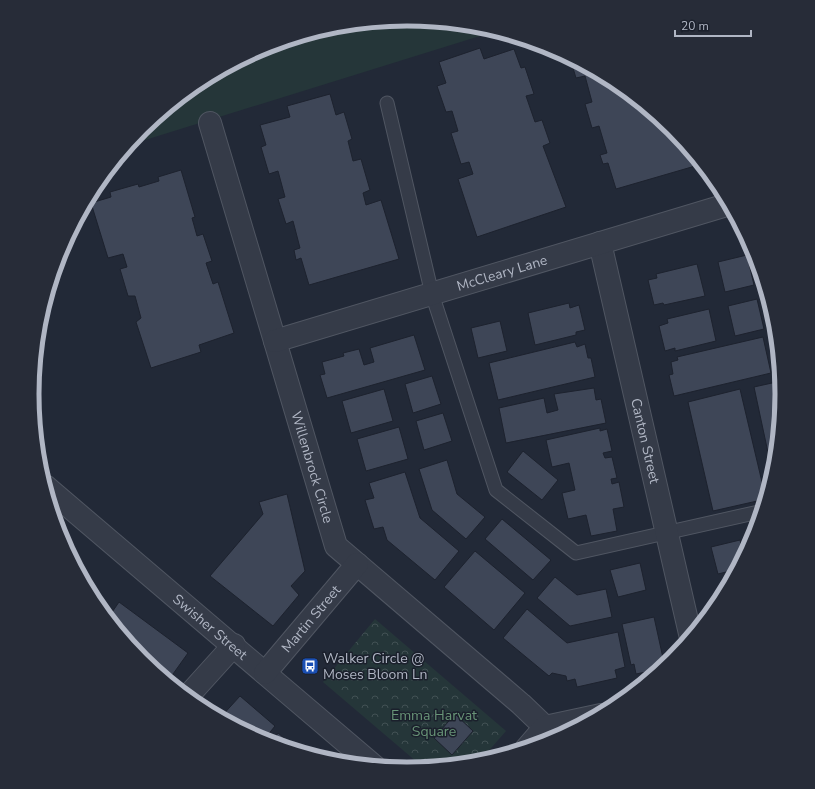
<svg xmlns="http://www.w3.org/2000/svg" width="815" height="789" viewBox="0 0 815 789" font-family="'Nunito Sans',sans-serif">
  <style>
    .grass { fill: #253639 }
    .forest { fill: url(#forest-crowns) }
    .building { fill: #3e4657; stroke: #1d222e }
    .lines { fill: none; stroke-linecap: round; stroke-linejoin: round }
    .service-casing { stroke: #505662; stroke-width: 15 }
    .minor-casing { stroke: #505662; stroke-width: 24 }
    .tertiary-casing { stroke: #505662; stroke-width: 24 }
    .service { stroke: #353b48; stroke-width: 13 }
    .minor { stroke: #353b48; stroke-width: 22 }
    .tertiary { stroke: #353b48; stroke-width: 22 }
    .labels { text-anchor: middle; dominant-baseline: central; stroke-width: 3; stroke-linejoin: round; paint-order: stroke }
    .street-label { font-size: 14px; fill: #b0b6c4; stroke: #1b202c }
    .poi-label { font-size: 14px; fill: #b0b6c4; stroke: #1b202c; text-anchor: start }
    .park-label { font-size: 14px; fill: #689477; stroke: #1b202c }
    .rim { fill: none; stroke: #b0b6c4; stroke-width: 5 }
  </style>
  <defs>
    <pattern id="forest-crowns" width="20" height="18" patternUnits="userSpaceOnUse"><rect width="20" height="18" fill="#253639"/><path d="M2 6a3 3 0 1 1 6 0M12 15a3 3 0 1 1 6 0" fill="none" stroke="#425154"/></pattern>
  </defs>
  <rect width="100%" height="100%" fill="#222937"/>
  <path class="grass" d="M 408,19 L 481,26 L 496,31 L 129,145 L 142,129 L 199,82 L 264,47 L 334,26 Z"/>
  <path class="forest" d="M 375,619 L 506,731 L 478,763 L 424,768 L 323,682 Z"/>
  <path class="building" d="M 480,48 L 484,59 L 514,49 L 521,68 L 525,67 L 534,94 L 526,96 L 535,122 L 542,120 L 550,143 L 543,146 L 566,207 L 477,237 L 458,179 L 473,174 L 469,162 L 461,164 L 451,133 L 458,131 L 452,111 L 446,112 L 437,86 L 446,83 L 439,62 Z
    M 570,58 L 616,82 L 673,129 L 702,164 L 616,189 L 608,163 L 603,164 L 600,155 L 607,153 L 599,126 L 592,128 L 585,104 L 592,102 L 585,76 L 576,78 Z
    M 330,94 L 336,115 L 344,112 L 352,139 L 348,141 L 353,161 L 361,159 L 370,190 L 363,193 L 366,205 L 381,200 L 399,259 L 309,285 L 301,258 L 296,260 L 294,250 L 300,248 L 293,221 L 286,224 L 278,199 L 285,197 L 278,171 L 269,174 L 261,147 L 266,145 L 260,125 L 290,117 L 287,106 Z
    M 181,170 L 195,217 L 192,218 L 197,236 L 203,234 L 212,261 L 206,263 L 213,284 L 218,282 L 234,333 L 199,345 L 201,352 L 151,368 L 136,322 L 141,318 L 135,296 L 128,296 L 120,269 L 127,267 L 123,254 L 108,258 L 91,203 L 111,197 L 110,192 L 138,184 L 139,187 L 159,181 L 158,177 Z
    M 747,255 L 754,285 L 725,292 L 718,262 Z
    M 697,264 L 705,296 L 664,305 L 663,303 L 654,305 L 648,280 L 657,278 L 656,274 Z
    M 757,299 L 764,329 L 735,336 L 728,306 Z
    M 569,303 L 570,308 L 579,305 L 585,330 L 576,332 L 576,335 L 535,345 L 528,313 Z
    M 709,309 L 716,341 L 675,351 L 675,348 L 665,351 L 659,326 L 668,323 L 667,319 Z
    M 500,321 L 507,351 L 478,358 L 471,328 Z
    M 414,335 L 425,370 L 327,398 L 320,375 L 325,374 L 322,362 L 344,356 L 343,353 L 359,349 L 364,365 L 374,362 L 370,348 Z
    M 763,337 L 771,373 L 674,396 L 669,375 L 673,374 L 671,362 L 678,360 L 677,357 Z
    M 575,342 L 577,347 L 585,344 L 588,358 L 591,358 L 595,377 L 498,400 L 489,363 Z
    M 432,376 L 441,404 L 413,413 L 405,384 Z
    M 781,381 L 783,395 L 776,468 L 773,476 L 754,387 Z
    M 594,388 L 596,400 L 601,399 L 606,423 L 506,443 L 499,408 L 544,398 L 547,413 L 558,410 L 554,394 Z
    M 384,389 L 393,421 L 351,433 L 342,401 Z
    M 740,389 L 766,499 L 713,511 L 688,402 Z
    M 443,413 L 452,441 L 424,450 L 416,421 Z
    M 399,427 L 408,459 L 366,471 L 357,439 Z
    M 600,428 L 600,431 L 607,429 L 612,451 L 603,453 L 605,458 L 612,457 L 617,478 L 611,479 L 612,484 L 619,482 L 624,507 L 613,509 L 617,531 L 591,536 L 586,515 L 568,519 L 562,493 L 575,490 L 569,463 L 552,467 L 546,440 Z
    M 523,451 L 558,480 L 542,500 L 507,472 Z
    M 447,460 L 457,494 L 485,517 L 466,539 L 432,510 L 419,469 Z
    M 405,472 L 420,518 L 459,551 L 435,580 L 387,540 L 383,527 L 374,529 L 365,500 L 374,498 L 369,483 Z
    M 287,494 L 305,571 L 291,586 L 299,595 L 273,626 L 210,576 L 263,514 L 259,502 Z
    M 502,519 L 551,560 L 533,580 L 485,539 Z
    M 755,536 L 748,550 L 745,538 Z
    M 740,540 L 744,557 L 738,569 L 718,574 L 711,547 Z
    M 475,551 L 525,593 L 494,630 L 444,587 Z
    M 640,563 L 646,590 L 618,597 L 610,570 Z
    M 555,577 L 577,595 L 606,589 L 612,617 L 570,626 L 537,598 Z
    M 119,602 L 188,653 L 168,681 L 142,660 L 108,618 Z
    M 527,609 L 567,643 L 618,632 L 625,667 L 615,670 L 617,678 L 577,687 L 575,679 L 567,681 L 566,676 L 552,673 L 549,676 L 503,638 Z
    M 654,617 L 663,658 L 659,659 L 661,669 L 636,674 L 634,664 L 631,665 L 622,624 Z
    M 240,696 L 275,726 L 263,741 L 220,718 Z
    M 455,714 L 473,731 L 452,755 L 434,738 Z
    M 278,733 L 302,753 L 271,744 Z"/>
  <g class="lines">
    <g class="service-casing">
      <path id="service" d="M 387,103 L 432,294 L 496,490 L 576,553 L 763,511"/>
    </g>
    <g class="minor-casing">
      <g id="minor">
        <path id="s1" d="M 210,123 L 336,546 L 521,704 L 545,727"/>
        <path id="s2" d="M 600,243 L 691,638"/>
        <path id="s3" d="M 275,341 L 730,204"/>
        <path id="s4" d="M 45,486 L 375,767"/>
        <path id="s5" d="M 265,673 L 357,564"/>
        <path d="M 187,697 L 234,645"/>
      </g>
    </g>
    <g class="tertiary-casing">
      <path id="tertiary" d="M 526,749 L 545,727 L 601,715"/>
    </g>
    <use href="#service" class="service"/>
    <use href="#minor" class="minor"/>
    <use href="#tertiary" class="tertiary"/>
  </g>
  <defs>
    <g id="bus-square" transform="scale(0.9)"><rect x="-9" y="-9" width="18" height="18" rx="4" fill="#1a4fb4" stroke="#1b202c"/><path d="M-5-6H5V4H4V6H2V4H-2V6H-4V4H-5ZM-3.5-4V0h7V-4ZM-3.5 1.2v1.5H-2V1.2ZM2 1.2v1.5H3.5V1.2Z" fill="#fff"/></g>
  </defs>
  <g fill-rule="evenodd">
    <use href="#bus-square" x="310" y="666"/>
  </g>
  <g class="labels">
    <g class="street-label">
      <text stroke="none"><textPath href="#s3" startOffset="237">McCleary Lane</textPath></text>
      <text stroke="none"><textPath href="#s2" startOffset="203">Canton Street</textPath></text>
      <text stroke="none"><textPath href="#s1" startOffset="359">Willenbrock Circle</textPath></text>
      <text stroke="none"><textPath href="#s5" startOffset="71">Martin Street</textPath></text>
      <text stroke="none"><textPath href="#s4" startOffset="217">Swisher Street</textPath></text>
    </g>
    <g class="poi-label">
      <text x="323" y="658">Walker Circle @<tspan x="323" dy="16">Moses Bloom Ln</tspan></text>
    </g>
    <g class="park-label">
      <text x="434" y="715">Emma Harvat<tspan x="434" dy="16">Square</tspan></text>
    </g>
  </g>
  <path d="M0 0H815V789H0ZM39 394a368 368 0 1 1 736 0a368 368 0 1 1-736 0Z" fill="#272c38" fill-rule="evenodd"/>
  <path class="rim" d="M39 394a368 368 0 1 1 736 0a368 368 0 1 1-736 0Z"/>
  <path d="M675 30v6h76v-6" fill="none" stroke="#b0b6c4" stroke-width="2"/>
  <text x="681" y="30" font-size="12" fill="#b0b6c4" stroke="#1b202c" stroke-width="3" paint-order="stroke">20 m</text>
</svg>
